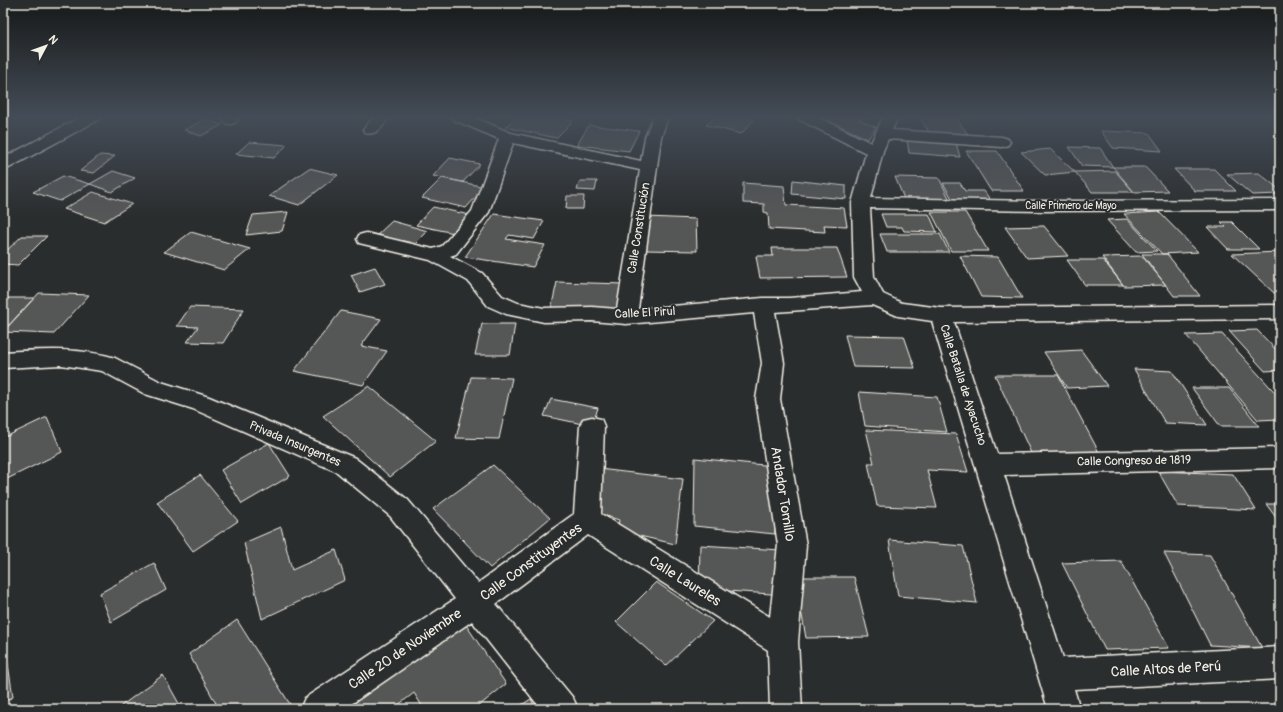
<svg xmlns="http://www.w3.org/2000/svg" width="1283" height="712" viewBox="0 0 1283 712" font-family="Pangolin,sans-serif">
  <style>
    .building { fill: #555756; stroke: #f4f1e8 }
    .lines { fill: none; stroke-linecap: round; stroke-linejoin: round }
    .minor-casing { stroke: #f4f1e8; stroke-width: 3 }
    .minor { fill: #2a2d2e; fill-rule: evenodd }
    .labels { text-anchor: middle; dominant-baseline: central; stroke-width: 4; stroke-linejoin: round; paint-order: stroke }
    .far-street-label { font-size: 10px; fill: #f4f1e8; stroke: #2a2d2e }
    .street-label { font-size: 12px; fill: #f4f1e8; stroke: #2a2d2e }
    .near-street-label { font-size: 14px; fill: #f4f1e8; stroke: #2a2d2e }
  </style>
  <rect width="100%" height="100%" fill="#2a2d2e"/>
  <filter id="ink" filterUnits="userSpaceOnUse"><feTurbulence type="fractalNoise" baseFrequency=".025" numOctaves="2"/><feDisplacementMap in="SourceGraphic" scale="8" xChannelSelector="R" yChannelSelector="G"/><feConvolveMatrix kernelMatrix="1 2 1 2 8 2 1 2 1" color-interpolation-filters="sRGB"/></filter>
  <g filter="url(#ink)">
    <path class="building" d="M 516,117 L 555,117 L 573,121 L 556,138 L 505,127 Z
      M 715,117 L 743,117 L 754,120 L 741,134 L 706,125 Z
      M 821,117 L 867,117 L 859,120 L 876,127 L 868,139 Z
      M 955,117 L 968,134 L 931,135 L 920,118 Z
      M 205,119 L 222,125 L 201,136 L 184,130 Z
      M 589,125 L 639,131 L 629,151 L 577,145 Z
      M 1101,131 L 1149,133 L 1162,151 L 1113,148 Z
      M 907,139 L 956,143 L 960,157 L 909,153 Z
      M 249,142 L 287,145 L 274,158 L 236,154 Z
      M 1069,147 L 1100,148 L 1113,167 L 1082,166 Z
      M 1050,149 L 1075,172 L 1045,175 L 1021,152 Z
      M 966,151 L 997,151 L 1024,191 L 991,191 Z
      M 100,155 L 115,156 L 94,173 L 80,171 Z
      M 450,158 L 480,164 L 463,182 L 433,176 Z
      M 1113,167 L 1145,167 L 1168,191 L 1134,192 Z
      M 309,168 L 338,175 L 299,205 L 269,196 Z
      M 1174,169 L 1214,169 L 1236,191 L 1195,191 Z
      M 113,171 L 135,178 L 112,192 L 90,184 Z
      M 1115,171 L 1134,192 L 1092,192 L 1075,172 Z
      M 1259,173 L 1280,190 L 1280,194 L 1252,195 L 1227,174 Z
      M 63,176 L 90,184 L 60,201 L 33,192 Z
      M 895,177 L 939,178 L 951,202 L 905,201 Z
      M 442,178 L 485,187 L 466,208 L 422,198 Z
      M 793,180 L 846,186 L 846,199 L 792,194 Z
      M 580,181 L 597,181 L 595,191 L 577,190 Z
      M 743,183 L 784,186 L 786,205 L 844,208 L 847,226 L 824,225 L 825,232 L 769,229 L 768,213 L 764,212 L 764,204 L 743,203 Z
      M 943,183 L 960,183 L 965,191 L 984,191 L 991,201 L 954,202 Z
      M 93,192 L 132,204 L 104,222 L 64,209 Z
      M 567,196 L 584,196 L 583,209 L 566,209 Z
      M 433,207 L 470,215 L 454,233 L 416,225 Z
      M 288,212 L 282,231 L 246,235 L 253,215 Z
      M 931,212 L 965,212 L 988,251 L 951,251 Z
      M 1159,212 L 1198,252 L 1162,254 L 1124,214 Z
      M 494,214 L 544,221 L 534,239 L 509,235 L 506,239 L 545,245 L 533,267 L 465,257 Z
      M 881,214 L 929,214 L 937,232 L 904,231 L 902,227 L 886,227 Z
      M 647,217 L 696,219 L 697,251 L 645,250 Z
      M 1127,219 L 1157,251 L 1136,252 L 1107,220 Z
      M 392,221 L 428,231 L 412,247 L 375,237 Z
      M 1221,222 L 1232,222 L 1259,249 L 1228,249 L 1207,227 L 1226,227 Z
      M 1044,226 L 1068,256 L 1027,258 L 1005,227 Z
      M 191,232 L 250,249 L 224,270 L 164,252 Z
      M 880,234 L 940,234 L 949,252 L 887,252 Z
      M 22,236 L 47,236 L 18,265 L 3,264 L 3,254 Z
      M 772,248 L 837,248 L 847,277 L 760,278 L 756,256 L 773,256 Z
      M 1280,252 L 1280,272 L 1277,272 L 1280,275 L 1280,293 L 1274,293 L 1232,254 Z
      M 1142,254 L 1167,254 L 1200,296 L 1174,296 Z
      M 960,256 L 998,257 L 1022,298 L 981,297 Z
      M 1142,256 L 1166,285 L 1124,286 L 1102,257 Z
      M 1067,260 L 1103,260 L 1123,285 L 1085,285 Z
      M 375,267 L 385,284 L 360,292 L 351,275 Z
      M 557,282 L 624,284 L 621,311 L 551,309 Z
      M 39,293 L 89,295 L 54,334 L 3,332 Z
      M 3,298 L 34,298 L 9,325 L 3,325 Z
      M 190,307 L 244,309 L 223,343 L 187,342 L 198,327 L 177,326 Z
      M 341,311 L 381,319 L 361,346 L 387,351 L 363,385 L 294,371 Z
      M 482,324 L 515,324 L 510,355 L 475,355 Z
      M 1257,330 L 1280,354 L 1280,370 L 1265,371 L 1229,331 Z
      M 1222,334 L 1280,398 L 1280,419 L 1258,420 L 1186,335 Z
      M 845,335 L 904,336 L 915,368 L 853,367 Z
      M 1081,350 L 1107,386 L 1067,388 L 1044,352 Z
      M 1134,369 L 1172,371 L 1207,425 L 1165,423 Z
      M 995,375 L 1058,375 L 1101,456 L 1032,455 Z
      M 471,377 L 512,378 L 499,439 L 456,438 Z
      M 369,386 L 436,441 L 390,477 L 323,416 Z
      M 1192,388 L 1229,388 L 1259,426 L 1220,426 Z
      M 859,392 L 937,397 L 947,432 L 865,426 Z
      M 551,399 L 598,408 L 592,426 L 544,416 Z
      M 47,417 L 62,452 L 3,481 L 3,438 Z
      M 866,430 L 956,434 L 968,472 L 927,470 L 937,508 L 877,506 L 868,463 L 874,463 Z
      M 269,443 L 290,476 L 242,504 L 221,470 Z
      M 695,458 L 773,466 L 775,534 L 694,526 Z
      M 493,465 L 550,518 L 490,568 L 433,509 Z
      M 599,469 L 683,479 L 675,544 L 617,531 L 619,520 L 595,512 Z
      M 1158,471 L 1233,474 L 1256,510 L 1178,506 Z
      M 200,475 L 238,521 L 193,551 L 157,502 Z
      M 1266,504 L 1280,504 L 1280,523 Z
      M 281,527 L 292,570 L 336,550 L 345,580 L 262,619 L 244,543 Z
      M 889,540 L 963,546 L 977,603 L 898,596 Z
      M 700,545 L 781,550 L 785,595 L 699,589 Z
      M 1164,553 L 1210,555 L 1262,648 L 1210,645 Z
      M 1121,561 L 1169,648 L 1105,650 L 1062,563 Z
      M 154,563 L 166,590 L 111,622 L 100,593 Z
      M 795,577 L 854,577 L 869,637 L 806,638 Z
      M 656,582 L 713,621 L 666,666 L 616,622 Z
      M 237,620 L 293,709 L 219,709 L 189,654 Z
      M 464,622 L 506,684 L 475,709 L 424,709 L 414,693 L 393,709 L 343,709 Z
      M 6,651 L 13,697 L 3,702 L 3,653 Z
      M 163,675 L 182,709 L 117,709 Z
      M 531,699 L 536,709 L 515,709 Z"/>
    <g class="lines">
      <g class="minor-casing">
        <path id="minor" d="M 81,117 L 100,117 L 98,120 L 9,168 L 3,170 L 3,158 Z
          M 224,117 L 240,117 C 236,124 232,125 225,123 L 223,120 Z
          M 374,117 L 389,117 C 383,126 377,136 366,133 L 363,130 Z
          M 452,117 L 473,117 L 511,133 L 641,161 L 645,137 L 653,117 L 668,117 L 661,137 L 638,309 L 763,298 L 789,298 L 862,292 L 854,277 L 852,203 L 866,153 L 800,120 L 798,117 L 818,117 L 871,143 L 883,117 L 898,117 L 892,130 L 1002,137 L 1008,139 L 1010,142 L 1008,145 L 1002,147 L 888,139 L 883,151 L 871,198 L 1040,201 L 1280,200 L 1280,210 L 1040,211 L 870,208 L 874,277 L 883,294 L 902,303 L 941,308 L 1280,305 L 1280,319 L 954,322 L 997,454 L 1280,448 L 1280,468 L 1004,475 L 1063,658 L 1280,647 L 1280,679 L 1074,689 L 1080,709 L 1048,709 L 932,321 L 898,316 L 872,305 L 775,312 L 784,363 L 780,399 L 806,545 L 798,642 L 802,709 L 770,709 L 768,650 L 588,535 L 496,604 L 573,698 L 578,709 L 541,709 L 472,621 L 344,709 L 300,709 L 305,698 L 455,599 L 390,516 L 337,472 L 193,409 L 145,394 L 102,371 L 61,365 L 3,368 L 3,352 C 41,350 78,347 115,358 L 161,382 L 209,397 L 355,458 L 408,500 L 478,583 L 574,514 L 580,426 L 583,419 L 592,417 L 601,419 L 604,426 L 601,514 L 770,617 L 778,545 L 756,399 L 762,363 L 754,313 L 626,324 L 592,321 L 544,322 L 506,314 L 488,306 L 468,281 L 430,260 L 359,243 L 357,239 L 359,235 L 366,233 L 433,249 L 442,246 L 472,211 L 499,139 L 454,120 ZM 513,143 L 640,170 L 617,309 L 592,307 L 544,308 L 518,303 L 502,296 L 482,273 L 450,256 L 456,254 L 489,212 Z"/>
      </g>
      <use href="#minor" class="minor"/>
    </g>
  </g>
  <linearGradient id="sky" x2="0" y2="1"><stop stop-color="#171919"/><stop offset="0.54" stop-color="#444c57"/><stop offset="1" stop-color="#444c57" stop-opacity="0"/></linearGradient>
  <rect width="1283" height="217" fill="url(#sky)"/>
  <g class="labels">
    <g class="far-street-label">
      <text x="1071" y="206">Calle Primero de Mayo</text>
    </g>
    <g class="street-label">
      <text transform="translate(639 228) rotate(-81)">Calle Constitución</text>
      <text transform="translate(645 313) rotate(-3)">Calle El Pirul</text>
      <text transform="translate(963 385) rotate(72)">Calle Batalla de Ayacucho</text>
      <text transform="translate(295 444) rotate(23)">Privada Insurgentes</text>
      <text transform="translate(1134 461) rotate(-1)">Calle Congreso de 1819</text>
    </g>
    <g class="near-street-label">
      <text transform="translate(783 494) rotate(81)">Andador Tomillo</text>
      <text transform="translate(531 562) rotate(-36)">Calle Constituyentes</text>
      <text transform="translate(685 581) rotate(32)">Calle Laureles</text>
      <text transform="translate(405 649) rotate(-34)">Calle 20 de Noviembre</text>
      <text transform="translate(1166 669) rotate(-3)">Calle Altos de Perú</text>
    </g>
  </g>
  <rect width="1283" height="712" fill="none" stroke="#2a2d2e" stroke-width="16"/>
  <rect x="8" y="8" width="1267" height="696" fill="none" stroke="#f4f1e8" stroke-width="1.5" filter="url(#ink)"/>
  <g transform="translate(46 46) rotate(49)" stroke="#2a2d2e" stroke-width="3" paint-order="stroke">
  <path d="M0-3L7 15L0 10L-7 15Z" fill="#f4f1e8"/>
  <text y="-6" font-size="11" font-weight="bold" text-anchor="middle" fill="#f4f1e8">N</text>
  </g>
</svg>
